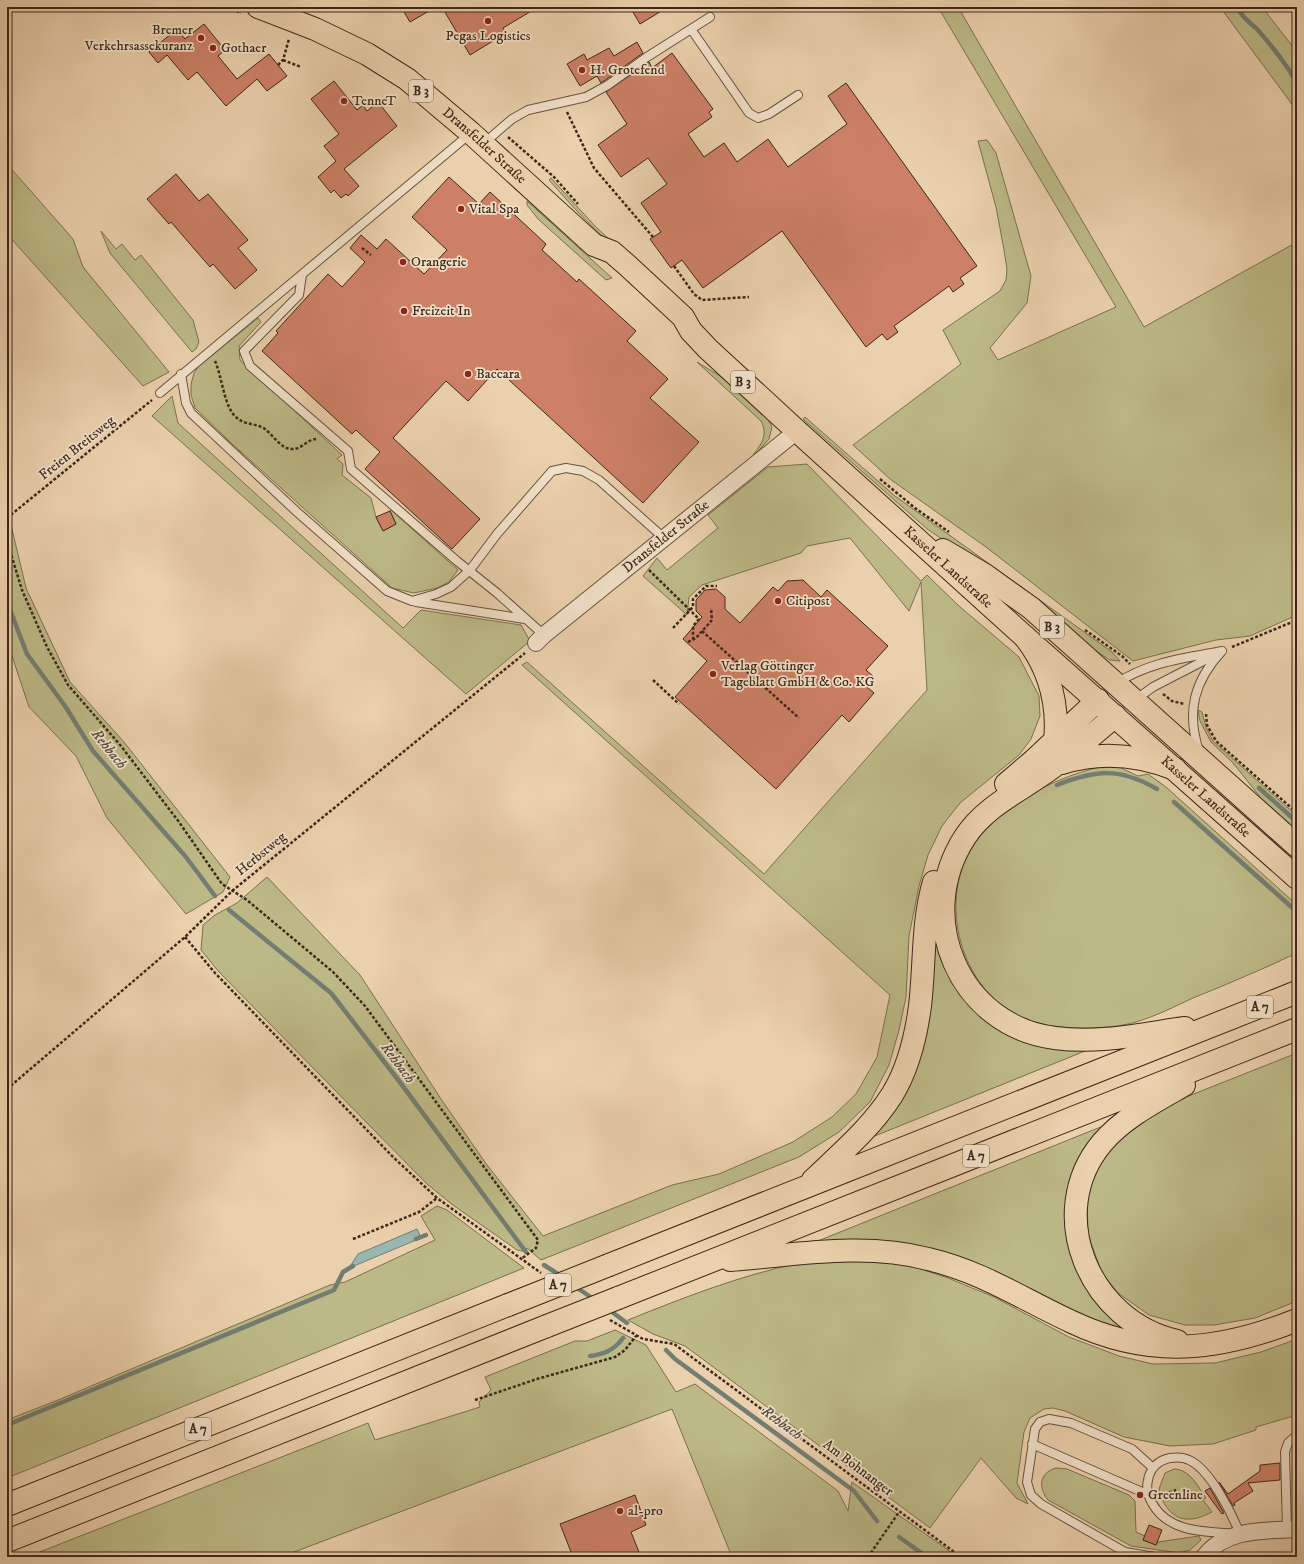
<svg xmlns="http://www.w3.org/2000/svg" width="1304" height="1564" viewBox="0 0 1304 1564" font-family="'IM FELL DW Pica',serif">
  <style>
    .green { fill: #bcb986; stroke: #7c704f }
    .water { fill: #99b6b0; stroke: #747d73 }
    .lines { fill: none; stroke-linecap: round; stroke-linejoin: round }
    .stream { stroke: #747d73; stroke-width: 4.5 }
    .building { fill: #cd8066; stroke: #3d2818 }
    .lane-casing { stroke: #68523d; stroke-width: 10 }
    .street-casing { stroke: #68523d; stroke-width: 18 }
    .primary-casing { stroke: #3d2818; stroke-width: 24 }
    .highway-casing { stroke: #3d2818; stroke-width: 24 }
    .path { stroke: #3d2818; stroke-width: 2.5; stroke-dasharray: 3 2; stroke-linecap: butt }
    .lane { stroke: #f1e0c9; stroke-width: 8 }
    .street { stroke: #f1e0c9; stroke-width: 16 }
    .primary { stroke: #ead0ac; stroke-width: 22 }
    .highway { stroke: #ead0ac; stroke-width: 22 }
    .highway-bridge-casing { stroke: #3d2818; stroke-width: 24; stroke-linecap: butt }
    .highway-bridge { stroke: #ead0ac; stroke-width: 22 }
    .poi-dot { fill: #8f2418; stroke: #f1e0c9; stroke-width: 1.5 }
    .labels { text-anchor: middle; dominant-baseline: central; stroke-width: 3.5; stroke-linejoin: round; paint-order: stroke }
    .shield { fill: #f1e0c9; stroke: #735f4d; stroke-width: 1 }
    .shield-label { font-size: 13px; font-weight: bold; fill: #3d2818 }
    .poi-label { font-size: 14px; fill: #3d2818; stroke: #f1e0c9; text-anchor: start }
    .street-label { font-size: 14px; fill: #3d2818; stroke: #f1e0c9 }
    .water-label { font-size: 15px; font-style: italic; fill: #544c3e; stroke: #f1e0c9 }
  </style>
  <rect width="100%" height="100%" fill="#ead0ac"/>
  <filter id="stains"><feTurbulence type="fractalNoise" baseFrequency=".005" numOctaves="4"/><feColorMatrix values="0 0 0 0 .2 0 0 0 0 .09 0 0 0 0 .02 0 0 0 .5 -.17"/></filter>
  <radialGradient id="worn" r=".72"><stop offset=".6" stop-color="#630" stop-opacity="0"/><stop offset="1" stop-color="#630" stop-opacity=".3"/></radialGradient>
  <path class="green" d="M 938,7 L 958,7 L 1144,327 L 1297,242 L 1297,615 L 1250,636 L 1216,640 L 1133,661 L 986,547 L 890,479 L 853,445 L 961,364 L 943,330 L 1000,291 L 1006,280 L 1007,269 L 1004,250 L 996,207 L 978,141 L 987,140 L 996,153 L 1031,276 L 1027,303 L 990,348 L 998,360 L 1116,307 Z
    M 1220,7 L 1262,7 L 1297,52 L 1297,111 Z
    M 7,164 L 73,239 L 83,267 L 169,372 L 143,386 L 7,234 Z
    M 551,178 L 595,226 L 629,258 C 598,236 574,208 549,180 Z
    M 527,201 L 612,278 L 606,280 L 538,219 L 527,205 Z
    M 101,231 L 116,249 L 122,244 L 135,260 L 141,255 L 193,320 L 199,342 L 196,349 L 192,352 L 110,253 Z
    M 258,318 L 261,322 L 239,346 L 240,360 L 342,455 L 337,459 L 343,464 L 342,475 L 371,498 L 376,517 L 383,531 L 396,524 L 390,511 L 391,510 L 458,570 L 449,582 L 437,588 L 414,593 L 392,588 L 230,442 L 195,408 L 191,395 L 191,384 L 194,373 L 199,366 Z
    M 697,362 L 725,379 L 767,417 L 772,427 L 769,439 L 754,456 L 753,455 C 762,444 768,434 761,421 Z
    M 172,396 L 178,423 L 403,628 L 421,610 L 521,625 L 530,641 L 466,694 L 152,416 Z
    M 805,417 L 895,496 L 1112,652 L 1120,661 L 1110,660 L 1096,651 L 1049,611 L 927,529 L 803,419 Z
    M 807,464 L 921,581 L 927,575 L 959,606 L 1019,657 L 1039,696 L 1040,716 L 1031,739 L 1019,755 L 960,803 L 942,826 L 928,855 L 919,886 L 909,936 L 906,997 L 899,1030 L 889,1065 L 870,1102 L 839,1132 L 799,1157 L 541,1260 L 527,1248 L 526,1252 L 517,1250 L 453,1205 L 427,1184 L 219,972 L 201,950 L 203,925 L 215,915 L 237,903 L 267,877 L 360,975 L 443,1102 L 487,1165 L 543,1236 L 672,1185 L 719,1174 L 793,1142 L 832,1117 L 856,1094 L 877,1057 L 890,995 L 522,665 L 527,662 L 764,874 L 927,690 L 921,582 L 909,611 L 850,538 L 807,546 L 801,553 L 702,585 L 689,597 L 687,615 L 643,576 L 657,558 L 667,570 L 718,528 L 708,515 L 768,467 Z
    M 11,525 L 26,588 L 70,682 L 124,742 L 230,877 L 223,892 L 186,914 L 107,818 L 76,756 L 29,707 L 7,641 L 7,529 Z
    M 1198,710 L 1202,712 L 1206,727 L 1213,741 L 1297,816 L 1297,830 L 1261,798 L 1233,763 L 1211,742 L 1200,721 Z
    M 1100,767 L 1119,767 L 1138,776 L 1148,774 L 1166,787 L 1297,905 L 1297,953 C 1263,969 1228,984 1193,998 C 1165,1011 1139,1025 1108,1027 C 1079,1029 1046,1029 1019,1016 C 961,988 939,905 970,851 C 996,807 1052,778 1100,767 Z
    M 932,912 L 965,995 L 1095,1047 L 860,1142 L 891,1107 Z
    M 1297,1053 L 1297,1301 L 1255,1318 L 1214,1325 L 1185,1325 L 1149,1315 L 1118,1293 L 1102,1273 L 1088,1235 L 1087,1190 L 1097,1165 L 1124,1133 L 1176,1101 Z
    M 1108,1124 L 1069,1221 L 1147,1342 L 993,1277 L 798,1249 Z
    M 437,1206 L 447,1210 L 524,1268 L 7,1478 L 7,1420 L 58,1400 L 330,1285 L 345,1282 L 435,1240 L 421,1216 Z
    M 857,1259 L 906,1264 L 948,1278 L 994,1297 L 1069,1337 L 1119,1356 L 1153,1364 L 1215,1363 L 1261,1352 L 1297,1339 L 1297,1415 L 1256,1427 L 1256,1430 L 1213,1444 L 1170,1446 L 1124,1437 L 1065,1411 L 1053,1408 L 1044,1409 L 1030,1418 L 1024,1432 L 1017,1483 L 1028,1504 L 1016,1498 L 981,1458 L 930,1528 L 685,1346 L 653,1334 L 628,1320 C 685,1297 739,1276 799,1263 C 818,1260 838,1260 857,1259 Z
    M 615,1330 L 646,1345 L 676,1392 L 695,1384 L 838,1491 L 848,1511 L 852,1482 L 958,1557 L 732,1557 L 672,1409 L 281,1557 L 27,1557 L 368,1423 L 375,1440 L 480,1407 L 479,1402 L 491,1390 L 485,1377 L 575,1341 L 587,1341 Z
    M 1056,1468 L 1067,1469 L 1129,1495 L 1135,1501 L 1136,1532 L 1145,1536 L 1143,1540 L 1156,1545 L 1158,1542 L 1199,1536 L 1201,1540 L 1190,1550 L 1179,1553 L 1131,1546 L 1048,1500 C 1038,1487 1039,1473 1056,1468 Z
    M 1174,1469 C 1190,1469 1198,1487 1206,1498 L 1203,1500 L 1212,1512 C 1205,1515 1198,1519 1190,1519 C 1173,1521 1161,1503 1159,1489 L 1165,1473 Z"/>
  <path class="water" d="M 417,1229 L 421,1238 L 349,1268 L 358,1254 Z"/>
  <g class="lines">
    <path class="stream" d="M 1237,7 C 1242,18 1250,22 1258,30 C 1273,48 1285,62 1297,83
      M 7,602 L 27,654 L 65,706 L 93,751 L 186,857 L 215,896
      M 1057,785 C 1096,770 1119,767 1157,789
      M 1259,788 L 1297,822
      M 1174,802 L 1297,912
      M 229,910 L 331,993 L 399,1081 L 526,1252
      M 416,1239 L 426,1235
      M 544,1265 L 561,1276
      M 573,1285 L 595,1300
      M 608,1309 L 627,1323
      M 666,1350 L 675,1359 L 854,1491 L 877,1521
      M 590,1356 C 605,1354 614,1350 623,1338
      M 7,1425 L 334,1290 L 343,1272 L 353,1266
      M 899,1537 L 927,1557"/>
  </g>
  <path class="building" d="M 401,7 L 436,7 L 410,22 Z
    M 442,7 L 538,7 L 503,28 L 506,33 L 470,55 Z
    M 630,7 L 668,7 L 640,24 Z
    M 204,24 L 225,50 L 218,56 L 237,79 L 269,54 L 287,76 L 267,91 L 257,79 L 226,106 L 197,72 L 188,80 L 167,55 L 158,63 L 149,52 L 177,29 L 185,39 Z
    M 637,42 L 643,53 L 601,83 L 597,76 L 580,86 L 567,64 L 584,54 L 587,60 L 609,48 L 614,56 Z
    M 672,53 L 713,109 L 709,112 L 712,117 L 688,134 L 704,157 L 724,143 L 737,162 L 768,139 L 788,167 L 847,124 L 828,96 L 846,83 L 977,266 L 960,278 L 964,284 L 953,292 L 949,286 L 894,326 L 898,332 L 887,340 L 882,334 L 866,347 L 782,231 L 703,288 L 682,260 L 671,268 L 650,239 L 661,232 L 641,203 L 667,184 L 648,158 L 621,177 L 598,145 L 627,124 L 606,92 L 649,62 L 652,68 Z
    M 334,81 L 357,110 L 363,105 L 367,111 L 378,102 L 397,126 L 344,169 L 359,186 L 348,196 L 346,194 L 341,198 L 334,190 L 331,193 L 318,177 L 336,161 L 324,146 L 339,134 L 311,99 Z
    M 176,174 L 199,201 L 208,194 L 248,240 L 238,248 L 257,270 L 235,289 L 213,264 L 210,267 L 171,222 L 169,224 L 147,199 Z
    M 449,177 L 479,204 L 490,192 L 546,244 L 542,250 L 577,282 L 579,279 L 636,331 L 627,341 L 668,379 L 650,398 L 699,442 L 643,503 L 497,369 L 468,401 L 446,381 L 393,438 L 480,519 L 452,549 L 365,469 L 380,452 L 356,430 L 352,434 L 262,351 L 278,333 L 276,331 L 328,274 L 342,287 L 365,262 L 350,248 L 361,235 L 377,249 L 386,239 L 424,274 L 447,250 L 412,217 Z
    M 390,511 L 396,524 L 383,531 L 376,517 Z
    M 803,580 L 821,597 L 827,590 L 888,646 L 866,670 L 875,678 L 867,687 L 874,693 L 849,722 L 842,715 L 776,789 L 675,697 L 707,661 L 683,639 L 702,617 L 696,611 L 696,600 L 705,590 L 716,589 L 725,597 L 725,609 L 740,623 L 773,587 L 778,591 L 787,581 Z
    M 1280,1463 L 1280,1480 L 1248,1483 L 1253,1491 L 1234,1503 L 1235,1505 L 1233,1506 L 1219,1482 L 1228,1494 L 1260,1471 L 1260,1465 Z
    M 1210,1488 L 1224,1513 L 1222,1514 L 1205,1491 Z
    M 635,1495 L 646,1525 L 631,1532 L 641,1557 L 573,1557 L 560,1524 Z
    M 1149,1525 L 1162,1530 L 1156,1545 L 1143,1540 Z"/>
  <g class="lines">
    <g class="lane-casing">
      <path id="lane" d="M 691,29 L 749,113 L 758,118 L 769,114 L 798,95
        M 483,144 L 512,119 L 528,110 L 586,97 L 608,85 L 647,57 L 710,17
        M 302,275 L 299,295 L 244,351 L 250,366 L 348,451 L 351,469 L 457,561 L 497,593 L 544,635
        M 181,374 L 186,403 L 191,413 L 297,512 L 387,591 L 412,601 L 436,594 L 451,587 L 470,570 L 497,534 L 552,471 L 566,468 L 583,471 L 599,480 L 665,539
        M 160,393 L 471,133
        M 416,602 L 525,619
        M 1117,683 C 1149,662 1185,658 1222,651
        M 1135,700 L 1153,687 L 1213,656
        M 1199,751 C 1186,712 1194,681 1222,651
        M 1032,1444 L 1149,1495
        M 1170,1458 C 1177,1457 1183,1457 1189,1460 C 1210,1469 1232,1514 1240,1534 C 1209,1531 1170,1535 1152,1503 C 1148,1496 1146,1488 1148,1480 C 1150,1468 1159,1460 1170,1458 Z
        M 1153,1468 L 1132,1449 L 1071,1423 L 1049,1419 L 1040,1422 L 1035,1429 L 1027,1482 L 1031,1495 L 1041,1504 L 1125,1552 L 1155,1557
        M 1287,1530 L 1285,1452 L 1288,1443 L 1297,1435"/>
    </g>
    <g class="street-casing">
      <g id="street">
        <path id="s1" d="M 536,643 L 544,635 L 797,431"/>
        <path d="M 1204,1557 C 1225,1528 1265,1531 1297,1529"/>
      </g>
    </g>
    <g class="primary-casing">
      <g id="primary">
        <path id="s2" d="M 258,7 L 315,29 L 367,54 L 407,79 L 471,133 L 594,245 L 612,252 L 628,266 L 683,317 L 691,331 L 708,349 L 797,431 L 1025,637 L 1297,878"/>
        <path d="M 943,550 L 985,575 L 1031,608 L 1297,846"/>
      </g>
    </g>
    <g class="highway-casing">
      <path id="highway" d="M 1025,637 C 1049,668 1059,702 1055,741
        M 1115,716 C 1096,732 1077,749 1057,764 C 1027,788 986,804 965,837 C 913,917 959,1026 1055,1038 C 1098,1044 1142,1034 1185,1028
        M 1062,763 C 1100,751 1137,754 1175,769
        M 1006,784 L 1033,761 L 1098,700
        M 813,1180 C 840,1154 871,1128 892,1095 C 908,1069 916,1036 920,1006 C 925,964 922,922 934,882
        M 730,1260 C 795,1255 864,1242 928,1259 C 983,1272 1022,1299 1072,1322 C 1150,1359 1219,1351 1297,1320
        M 609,1265 L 1297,992
        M 618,1298 L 1297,1029
        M 1177,1341 C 1090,1322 1043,1214 1102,1143 C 1123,1118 1156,1101 1184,1085
        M 7,1505 L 508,1305
        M 7,1541 L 547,1326"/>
    </g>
    <path class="path" d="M 227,7 L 241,13
      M 283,60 L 301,67
      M 278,65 L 283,60 L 289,39
      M 567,112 L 594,168 L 653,237
      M 508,137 L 554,177 L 578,204
      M 362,248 L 371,255
      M 674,266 L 694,294 L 702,300 L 749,297
      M 215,361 C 222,376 224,408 237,418 C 245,425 256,423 265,429 C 273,435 281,449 292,449 C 301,450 307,439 317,439
      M 880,479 L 915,508 L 949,532
      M 7,518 L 152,400
      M 7,541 L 22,590 L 47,647 L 68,685 L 121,746 L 179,822 L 222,884 L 247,900 L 333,972 L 365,1006 L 538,1240 L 536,1248 L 521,1259
      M 649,570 L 699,619 L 693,626 L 693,639
      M 673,628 L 693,607 L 693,599 L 706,586 L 717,586
      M 1085,630 L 1122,656 L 1130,664
      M 702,631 L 799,718
      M 688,642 L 696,638 L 712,620 L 711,608
      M 1232,647 L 1297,620
      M 653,680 L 679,704
      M 1163,694 L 1172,701 L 1184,704
      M 1206,714 L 1207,725 L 1216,741 L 1297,813
      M 185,937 L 215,973 L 393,1157 L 437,1198 L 541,1273
      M 7,1089 L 185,937 L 232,891 L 525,653
      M 353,1239 L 419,1212 L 437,1198
      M 610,1320 L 643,1339 L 674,1344 L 961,1557
      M 475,1400 L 537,1379 L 615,1357 L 625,1350 L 636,1336
      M 1160,1496 L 1176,1490
      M 868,1557 L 899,1512"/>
    <use href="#lane" class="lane"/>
    <use href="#street" class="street"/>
    <use href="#primary" class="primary"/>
    <use href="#highway" class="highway"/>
    <g class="highway-bridge-casing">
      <path id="highway-bridge" d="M 508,1305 L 609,1265
        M 547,1326 L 618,1298"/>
    </g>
    <use href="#highway-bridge" class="highway-bridge"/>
  </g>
  <g class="poi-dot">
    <circle cx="488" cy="21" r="4"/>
    <circle cx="201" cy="38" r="4"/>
    <circle cx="213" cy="48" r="4"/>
    <circle cx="582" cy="70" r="4"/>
    <circle cx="344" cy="101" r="4"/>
    <circle cx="461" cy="209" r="4"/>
    <circle cx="403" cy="262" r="4"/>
    <circle cx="404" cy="311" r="4"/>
    <circle cx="468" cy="374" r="4"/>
    <circle cx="778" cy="601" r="4"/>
    <circle cx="713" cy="674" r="4"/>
    <circle cx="1140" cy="1495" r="4"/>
    <circle cx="620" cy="1511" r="4"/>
  </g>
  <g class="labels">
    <g class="shield">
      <rect x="409" y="80" width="24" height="22" rx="3"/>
      <rect x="731" y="371" width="24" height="22" rx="3"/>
      <rect x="1040" y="616" width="24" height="22" rx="3"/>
      <rect x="1247" y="996" width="26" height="22" rx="3"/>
      <rect x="963" y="1145" width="26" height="22" rx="3"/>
      <rect x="545" y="1274" width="26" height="22" rx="3"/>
      <rect x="185" y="1418" width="26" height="22" rx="3"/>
    </g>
    <g class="shield-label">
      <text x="421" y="91">B 3</text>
      <text x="743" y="382">B 3</text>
      <text x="1052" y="627">B 3</text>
      <text x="1260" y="1007">A 7</text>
      <text x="976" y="1156">A 7</text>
      <text x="558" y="1285">A 7</text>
      <text x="198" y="1429">A 7</text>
    </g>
    <g class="poi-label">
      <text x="193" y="30" text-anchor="end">Bremer<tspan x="193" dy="16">Verkehrsassekuranz</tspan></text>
      <text x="488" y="36" text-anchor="middle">Pegas Logistics</text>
      <text x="221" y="48">Gothaer</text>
      <text x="590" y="70">H. Grotefend</text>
      <text x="352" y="101">TenneT</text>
      <text x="469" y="209">Vital Spa</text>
      <text x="411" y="262">Orangerie</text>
      <text x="412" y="311">Freizeit In</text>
      <text x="476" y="374">Baccara</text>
      <text x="786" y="601">Citipost</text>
      <text x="721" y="666">Verlag Göttinger<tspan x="721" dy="16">Tageblatt GmbH &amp; Co. KG</tspan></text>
      <text x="1148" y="1495">Greenline</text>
      <text x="628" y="1511">al-pro</text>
    </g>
    <g class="street-label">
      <text stroke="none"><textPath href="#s2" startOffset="268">Dransfelder Straße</textPath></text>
      <text transform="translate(77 448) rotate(-39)">Freien Breitsweg</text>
      <text stroke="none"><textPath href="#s1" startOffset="168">Dransfelder Straße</textPath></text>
      <text stroke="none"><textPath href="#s2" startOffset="897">Kasseler Landstraße</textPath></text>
      <text stroke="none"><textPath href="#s2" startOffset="1242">Kasseler Landstraße</textPath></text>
      <text transform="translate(261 854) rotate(-39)">Herbstweg</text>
      <text transform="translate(858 1468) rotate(37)">Am Böhnanger</text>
    </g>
    <g class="water-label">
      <text transform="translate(109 749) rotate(51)">Rehbach</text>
      <text transform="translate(398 1063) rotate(53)">Rehbach</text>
      <text transform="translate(782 1423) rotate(36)">Rehbach</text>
    </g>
  </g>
  <rect width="1304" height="1564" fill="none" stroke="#ead0ac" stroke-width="24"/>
  <rect x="8" y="8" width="1288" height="1548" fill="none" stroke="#3d2818" stroke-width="2"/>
  <rect x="12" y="12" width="1280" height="1540" fill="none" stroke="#3d2818"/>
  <rect width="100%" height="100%" filter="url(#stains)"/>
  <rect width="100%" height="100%" fill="url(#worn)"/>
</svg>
